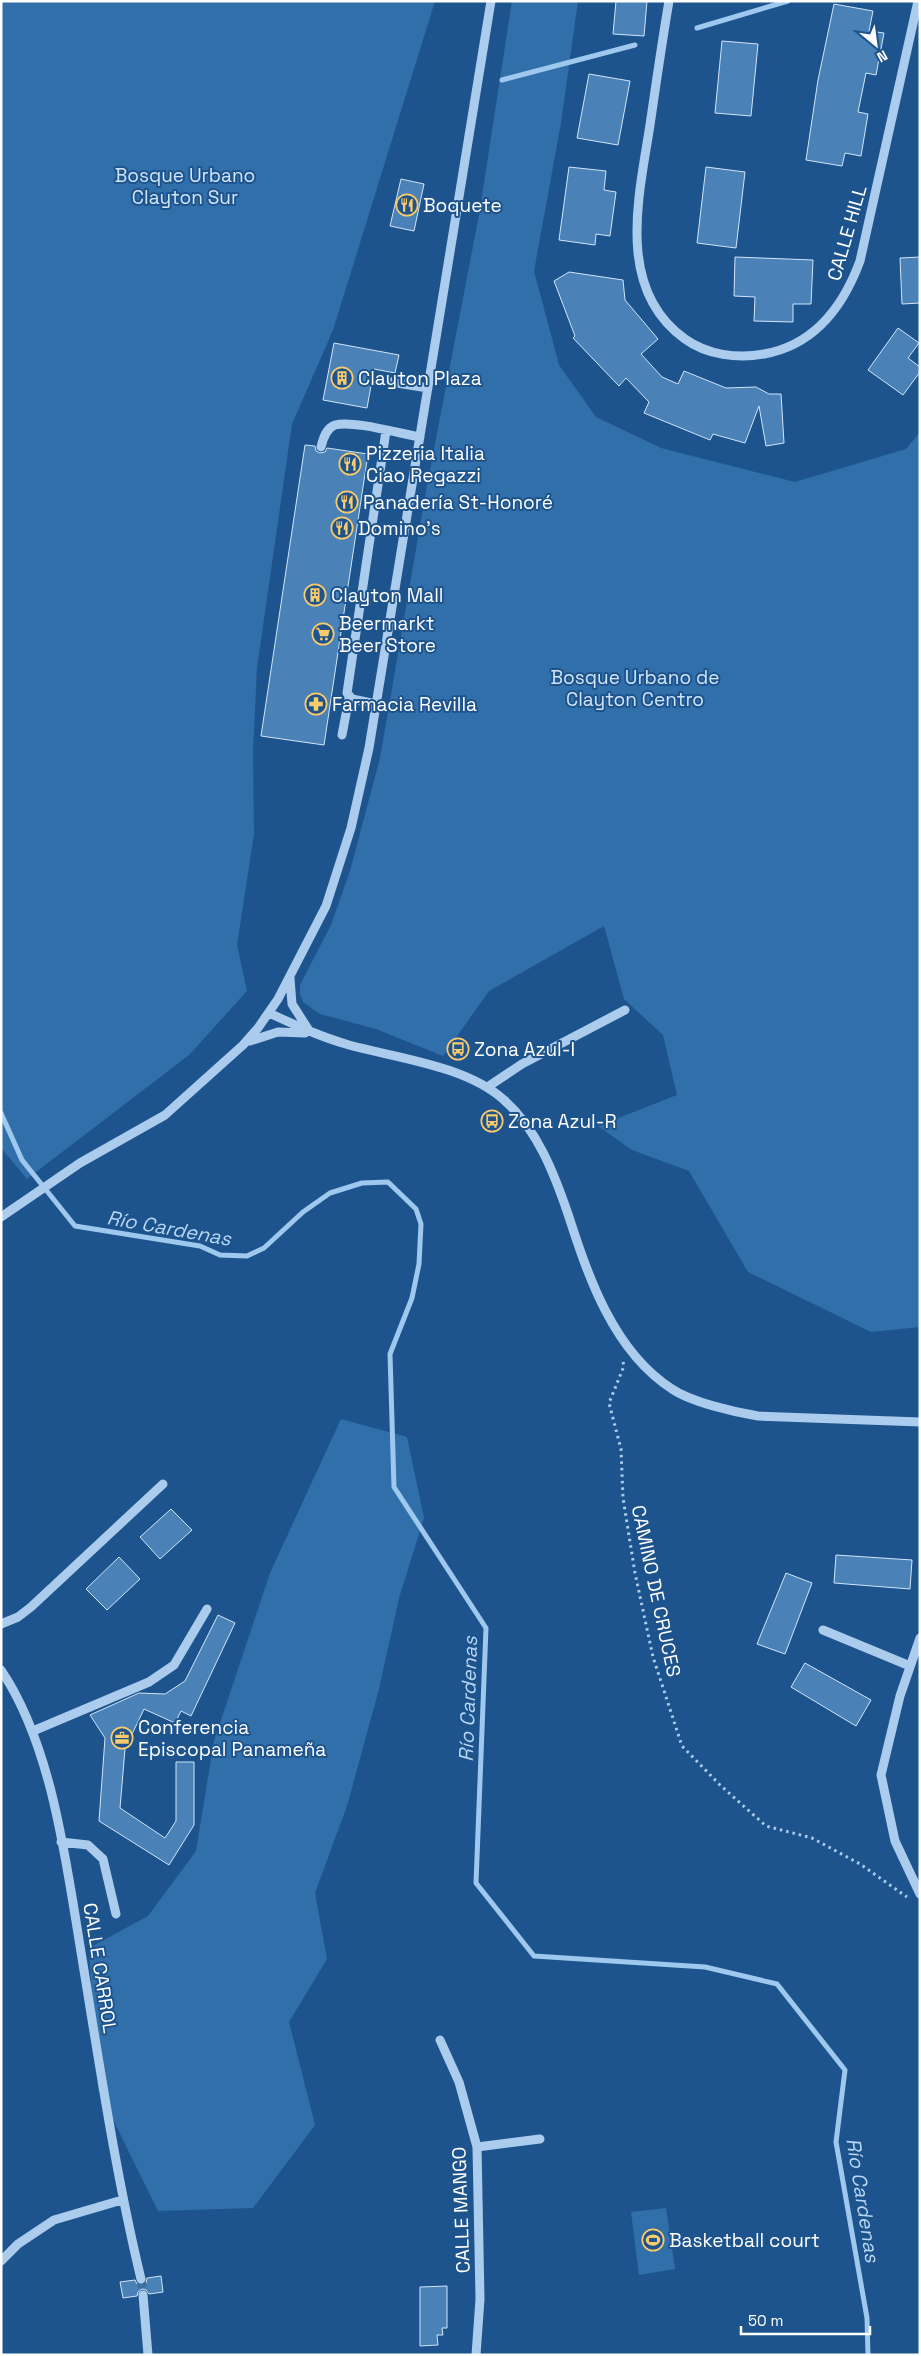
<svg xmlns="http://www.w3.org/2000/svg" width="921" height="2356" viewBox="0 0 921 2356" font-family="'Space Grotesk',sans-serif">
  <style>
    .green { fill: #316faa }
    .lines { fill: none; stroke-linecap: round; stroke-linejoin: round }
    .stream { stroke: #9fc8ee; stroke-width: 5 }
    .building { fill: #4a81b6; stroke: #d1e5f9 }
    .minor-tunnel { stroke: #406e9e; stroke-width: 9; stroke-dasharray: 9 4.5; stroke-linecap: butt }
    .path { stroke: #abccec; stroke-width: 3; stroke-dasharray: 2.5 4; stroke-linecap: butt }
    .minor { stroke: #abccec; stroke-width: 9 }
    .labels { text-anchor: middle; dominant-baseline: central; stroke-width: 4; stroke-linejoin: round; paint-order: stroke }
    .park-label { font-size: 19px; fill: #d1e5f9; stroke: #1e548d }
    .poi-label { font-size: 19px; fill: #fff; stroke: #1e548d; text-anchor: start }
    .street-label { font-size: 19px; fill: #fff; stroke: #1e548d }
    .water-label { font-size: 20px; font-style: italic; fill: #b7d6f4; stroke: #1e548d }
  </style>
  <rect width="100%" height="100%" fill="#1e548d"/>
  <path class="green" d="M 1,1 L 435,1 L 333,330 L 292,424 L 257,668 L 253,751 L 254,834 L 237,945 L 247,991 L 189,1055 L 27,1179 L 1,1148 Z
    M 512,1 L 578,1 L 561,123 L 534,271 L 559,365 L 596,417 L 661,448 L 795,482 L 906,449 L 920,432 L 920,1327 L 871,1332 L 748,1272 L 689,1171 L 632,1150 L 598,1126 L 677,1095 L 663,1035 L 624,999 L 604,926 L 489,991 L 443,1056 L 376,1029 L 320,1014 L 303,1002 L 300,994 L 300,985 L 331,925 L 350,871 L 380,758 L 426,491 L 479,215 Z
    M 341,1419 L 407,1437 L 424,1518 L 399,1598 L 379,1689 L 347,1806 L 315,1893 L 327,1959 L 289,2022 L 315,2125 L 253,2208 L 158,2211 L 98,2089 L 89,1948 L 148,1916 L 196,1851 L 214,1741 L 270,1573 Z
    M 666,2208 L 675,2269 L 639,2275 L 631,2212 Z"/>
  <g class="lines">
    <path class="stream" d="M 697,28 L 788,1
      M 502,80 L 635,45
      M 1,1113 L 22,1160 L 75,1226 L 200,1246 L 220,1255 L 247,1256 L 264,1248 L 303,1212 L 330,1193 L 362,1183 L 388,1182 L 416,1209 L 421,1224 L 419,1264 L 412,1298 L 390,1354 L 394,1487 L 486,1628 L 476,1883 L 534,1956 L 705,1967 L 777,1984 L 845,2070 L 836,2142 L 867,2318 L 868,2355"/>
  </g>
  <path class="building" d="M 616,1 L 647,1 L 644,36 L 613,34 Z
    M 834,4 L 873,11 L 869,31 L 884,33 L 876,75 L 866,73 L 858,112 L 868,114 L 861,156 L 845,153 L 842,166 L 806,160 L 818,80 Z
    M 722,41 L 758,44 L 751,116 L 715,113 Z
    M 589,74 L 630,81 L 618,145 L 577,138 Z
    M 569,167 L 606,171 L 604,190 L 616,192 L 610,236 L 596,234 L 595,245 L 559,240 Z
    M 706,167 L 745,172 L 736,248 L 697,243 Z
    M 401,179 L 424,184 L 414,231 L 390,226 Z
    M 735,257 L 813,260 L 811,304 L 793,304 L 793,322 L 754,321 L 755,297 L 734,296 Z
    M 920,257 L 920,303 L 902,304 L 900,258 Z
    M 569,272 L 623,280 L 625,300 L 658,339 L 641,354 L 662,377 L 678,384 L 684,371 L 726,388 L 756,387 L 769,394 L 781,394 L 784,443 L 766,446 L 759,406 L 745,443 L 713,434 L 710,440 L 644,413 L 649,402 L 626,378 L 619,386 L 573,338 L 575,336 L 554,281 Z
    M 898,328 L 919,343 L 908,358 L 920,367 L 920,372 L 903,395 L 868,370 Z
    M 334,343 L 399,355 L 395,373 L 374,369 L 367,408 L 323,400 Z
    M 305,445 L 315,446 L 316,451 L 320,453 L 325,452 L 327,448 L 368,454 L 324,745 L 261,736 Z
    M 171,1509 L 192,1530 L 160,1559 L 140,1537 Z
    M 836,1555 L 912,1560 L 910,1589 L 834,1583 Z
    M 119,1557 L 140,1579 L 107,1610 L 86,1589 Z
    M 786,1573 L 812,1583 L 785,1654 L 757,1644 Z
    M 218,1615 L 235,1623 L 191,1716 L 181,1711 L 175,1723 L 144,1709 L 125,1749 L 120,1808 L 165,1838 L 176,1821 L 176,1762 L 194,1762 L 194,1825 L 169,1865 L 99,1821 L 105,1738 L 90,1715 L 139,1693 L 165,1694 L 185,1681 Z
    M 805,1663 L 871,1700 L 856,1726 L 791,1687 Z
    M 161,2276 L 163,2292 L 149,2294 L 146,2290 L 142,2289 L 138,2292 L 137,2296 L 123,2298 L 120,2282 L 135,2280 L 137,2284 L 142,2285 L 146,2283 L 147,2278 Z
    M 447,2286 L 447,2328 L 442,2328 L 443,2335 L 437,2335 L 438,2345 L 420,2346 L 420,2287 Z"/>
  <g class="lines">
    <path class="minor-tunnel" d="M 141,2279 L 143,2295"/>
    <path class="path" d="M 623,1362 L 624,1366 L 609,1403 L 621,1449 L 623,1498 L 635,1573 L 653,1657 L 682,1746 L 720,1785 L 766,1826 L 812,1838 L 860,1864 L 907,1897"/>
    <path class="minor" d="M 669,1 C 662,42 656,84 650,125 C 639,196 615,289 685,339 C 707,355 738,359 764,354 C 815,345 843,307 860,261 L 918,1
      M 378,380 L 428,388
      M 321,447 C 323,439 326,428 335,425 C 353,420 401,434 420,437
      M 376,704 L 352,699 L 347,693 L 386,431
      M 342,735 L 349,698
      M 290,978 L 292,1004 L 308,1029
      M 269,1013 C 295,1025 321,1037 349,1045 C 397,1058 467,1066 504,1100 C 537,1129 554,1173 568,1214 C 588,1276 613,1351 672,1389 C 691,1402 734,1412 758,1416 L 920,1422
      M 250,1041 L 278,1032 L 305,1033
      M 489,1086 L 522,1064 L 625,1010
      M 1,1217 L 80,1163 L 165,1115 L 243,1045 L 258,1028 L 278,999 L 326,906 L 351,828 L 369,748 L 491,1
      M 1,1624 L 18,1617 L 31,1607 L 163,1484
      M 823,1630 L 910,1666
      M 920,1638 L 900,1696 L 881,1775 L 895,1841 L 920,1894
      M 1,1670 C 52,1745 66,1862 81,1952 C 99,2061 115,2171 141,2279
      M 33,1731 L 149,1682 L 174,1665 L 207,1609
      M 61,1842 L 88,1845 L 103,1859 L 116,1914
      M 440,2040 L 459,2082 L 477,2147 L 480,2299 L 476,2355
      M 477,2147 L 540,2139
      M 1,2261 L 18,2244 L 54,2220 L 122,2200
      M 143,2295 L 148,2355"/>
  </g>
  <defs>
    <g id="restaurant-ring" transform="scale(1.125)"><circle r="9.5" fill="#1e548d" stroke="#fbca6a" stroke-width="1.5"/><path d="M-5-6h1v4h1v-4h1v4h1v-4h1v5L-1.5 .5V6h-2V.5L-5-1ZM5-6V6H3V1.5H1.5Q1.5-4 5-6Z" fill="#fbca6a"/></g>
    <g id="building-ring" transform="scale(1.125)"><circle r="9.5" fill="#1e548d" stroke="#fbca6a" stroke-width="1.5"/><path d="M-4-6H4V6H1V3H-1V6H-4ZM-2.5-4.3h1.7v1.8h-1.7ZM.8-4.3h1.7v1.8H.8ZM-2.5-1h1.7V.8h-1.7ZM.8-1h1.7V.8H.8Z" fill="#fbca6a"/></g>
    <g id="supermarket-ring" transform="scale(1.125)"><circle r="9.5" fill="#1e548d" stroke="#fbca6a" stroke-width="1.5"/><path d="M-6-5.5h2.5l.6 2H6L4.5 2H-2.5L-4.4-4H-6ZM-1.5 3.2a1.3 1.3 0 1 0 .1 0ZM3 3.2a1.3 1.3 0 1 0 .1 0Z" fill="#fbca6a"/></g>
    <g id="pharmacy-ring" transform="scale(1.125)"><circle r="9.5" fill="#1e548d" stroke="#fbca6a" stroke-width="1.5"/><path d="M-2-6h4v4h4v4h-4v4h-4v-4h-4v-4h4Z" fill="#fbca6a"/></g>
    <g id="bus-ring" transform="scale(1.125)"><circle r="9.5" fill="#1e548d" stroke="#fbca6a" stroke-width="1.5"/><path d="M-5-6H5V4H4V6H2V4H-2V6H-4V4H-5ZM-3.5-4V0h7V-4ZM-3.5 1.2v1.5H-2V1.2ZM2 1.2v1.5H3.5V1.2Z" fill="#fbca6a"/></g>
    <g id="office-ring" transform="scale(1.125)"><circle r="9.5" fill="#1e548d" stroke="#fbca6a" stroke-width="1.5"/><path d="M-6-3h4V-5.5h4V-3h4V5H-6ZM-1-4.5V-3h2v-1.5ZM-6 0V1H6V0Z" fill="#fbca6a"/></g>
    <g id="stadium-ring" transform="scale(1.125)"><circle r="9.5" fill="#1e548d" stroke="#fbca6a" stroke-width="1.5"/><path d="M0-5a6.5 5 0 1 0 0 10a6.5 5 0 1 0 0-10ZM-3.5-1.8h7v3.6h-7Z" fill="#fbca6a"/></g>
  </defs>
  <g fill-rule="evenodd">
    <use href="#restaurant-ring" x="407" y="205"/>
    <use href="#building-ring" x="342" y="378"/>
    <use href="#restaurant-ring" x="350" y="464"/>
    <use href="#restaurant-ring" x="347" y="502"/>
    <use href="#restaurant-ring" x="342" y="528"/>
    <use href="#building-ring" x="315" y="595"/>
    <use href="#supermarket-ring" x="323" y="634"/>
    <use href="#pharmacy-ring" x="316" y="704"/>
    <use href="#bus-ring" x="458" y="1049"/>
    <use href="#bus-ring" x="492" y="1121"/>
    <use href="#office-ring" x="122" y="1738"/>
    <use href="#stadium-ring" x="653" y="2240"/>
  </g>
  <g class="labels">
    <g class="park-label">
      <text x="185" y="175">Bosque Urbano<tspan x="185" dy="22">Clayton Sur</tspan></text>
      <text x="635" y="677">Bosque Urbano de<tspan x="635" dy="22">Clayton Centro</tspan></text>
    </g>
    <g class="poi-label">
      <text x="423" y="205">Boquete</text>
      <text x="358" y="378">Clayton Plaza</text>
      <text x="366" y="453">Pizzeria Italia<tspan x="366" dy="22">Ciao Regazzi</tspan></text>
      <text x="363" y="502">Panadería St-Honoré</text>
      <text x="358" y="528">Domino's</text>
      <text x="331" y="595">Clayton Mall</text>
      <text x="339" y="623">Beermarkt<tspan x="339" dy="22">Beer Store</tspan></text>
      <text x="332" y="704">Farmacia Revilla</text>
      <text x="474" y="1049">Zona Azul-I</text>
      <text x="508" y="1121">Zona Azul-R</text>
      <text x="138" y="1727">Conferencia<tspan x="138" dy="22">Episcopal Panameña</tspan></text>
      <text x="669" y="2240">Basketball court</text>
    </g>
    <g class="street-label">
      <text transform="translate(847 233) rotate(-74)">CALLE HILL</text>
      <text transform="translate(656 1591) rotate(78)">CAMINO DE CRUCES</text>
      <text transform="translate(100 1968) rotate(81)">CALLE CARROL</text>
      <text transform="translate(461 2210) rotate(-92)">CALLE MANGO</text>
    </g>
    <g class="water-label">
      <text transform="translate(169 1228) rotate(10)">Río Cardenas</text>
      <text transform="translate(468 1699) rotate(-88)">Río Cardenas</text>
      <text transform="translate(863 2200) rotate(81)">Río Cardenas</text>
    </g>
  </g>
  <rect width="921" height="2356" fill="none" stroke="#ffffff" stroke-width="5"/>
  <g transform="translate(876 45) rotate(151)" stroke="#1e548d" stroke-width="4" paint-order="stroke">
  <path d="M0-4L9 19L0 12L-9 19Z" fill="#ffffff"/>
  <text y="-8" font-size="14" font-weight="bold" text-anchor="middle" fill="#ffffff">N</text>
  </g>
  <path d="M741 2326v8h129v-8" fill="none" stroke="#ffffff" stroke-width="2.5"/>
  <text x="748" y="2326" font-size="15" fill="#ffffff" stroke="#1e548d" stroke-width="4" paint-order="stroke">50 m</text>
</svg>
